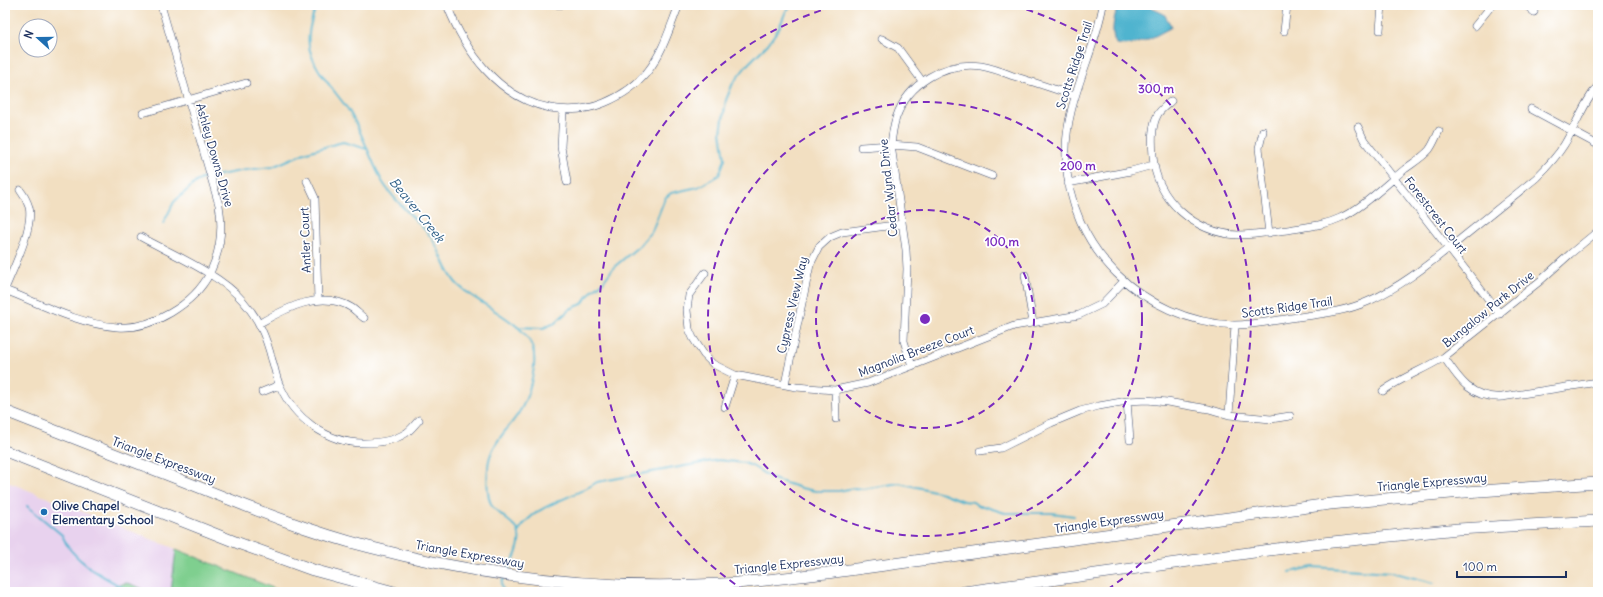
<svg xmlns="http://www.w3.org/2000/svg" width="1603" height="597" viewBox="0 0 1603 597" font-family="Delius,sans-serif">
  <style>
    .built { fill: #e8d2ee }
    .green { fill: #7fcf8f; stroke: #4d7f76 }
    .water { fill: #50b4cf; stroke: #367296 }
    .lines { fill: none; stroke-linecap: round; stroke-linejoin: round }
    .stream { stroke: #50b4cf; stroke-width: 2 }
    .minor-casing { stroke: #3b496d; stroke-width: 8 }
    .highway-casing { stroke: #3b496d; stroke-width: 12 }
    .minor { stroke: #fff; stroke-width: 7 }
    .highway { stroke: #fff; stroke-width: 11 }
    .ring { fill: none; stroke: #7b2cbf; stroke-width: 2; stroke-dasharray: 7 5 }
    .poi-dot { fill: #1f6fb2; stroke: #fff; stroke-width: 1.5 }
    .labels { text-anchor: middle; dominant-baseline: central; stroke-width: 3.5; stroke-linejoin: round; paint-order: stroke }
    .street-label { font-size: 12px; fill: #1b2f5e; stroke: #fff }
    .poi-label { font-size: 12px; font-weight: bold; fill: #1b2f5e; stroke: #fff; text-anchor: start }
    .water-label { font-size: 13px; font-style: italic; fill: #2e5e86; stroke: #fff }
    .centre { fill: #7b2cbf; stroke: #fff; stroke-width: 2 }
    .ring-label { font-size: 12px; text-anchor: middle; font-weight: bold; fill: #7b2cbf; stroke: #fff; stroke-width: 3.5; stroke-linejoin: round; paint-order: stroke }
  </style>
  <rect width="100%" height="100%" fill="#fff"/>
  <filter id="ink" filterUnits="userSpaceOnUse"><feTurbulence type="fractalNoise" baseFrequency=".025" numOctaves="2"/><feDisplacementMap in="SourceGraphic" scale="8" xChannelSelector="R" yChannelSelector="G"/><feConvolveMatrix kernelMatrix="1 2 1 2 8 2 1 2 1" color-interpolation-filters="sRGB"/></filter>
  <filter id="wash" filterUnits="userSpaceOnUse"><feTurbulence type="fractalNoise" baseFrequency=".012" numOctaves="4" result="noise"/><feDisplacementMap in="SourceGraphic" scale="16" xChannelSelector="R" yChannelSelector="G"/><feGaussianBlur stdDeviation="0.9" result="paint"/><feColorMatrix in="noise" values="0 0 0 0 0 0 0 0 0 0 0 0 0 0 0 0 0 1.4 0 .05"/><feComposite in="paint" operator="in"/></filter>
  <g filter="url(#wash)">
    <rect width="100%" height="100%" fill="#f2dfc1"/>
    <path class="built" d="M 5,481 L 176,549 L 172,592 L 5,592 Z"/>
    <path class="green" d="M 176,549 L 283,592 L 171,592 Z
      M 127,583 L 141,588 L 146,592 L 107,592 C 113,586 119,584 127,583 Z"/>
    <path class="water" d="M 1118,5 L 1145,5 L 1164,14 L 1172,27 C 1155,36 1136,48 1116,44 C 1110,32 1114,18 1118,5 Z"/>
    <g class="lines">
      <path class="stream" d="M 317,5 C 311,19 305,40 311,54 C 318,74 335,91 347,108 C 362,130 369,157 382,181 C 394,202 416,218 431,237 C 441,251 446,273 457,284 C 477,304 523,321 532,346 C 539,363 528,400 518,414 C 506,432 488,447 488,469 C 487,480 487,497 492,506 C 495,510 501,514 505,518 C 509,521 514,525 517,529 C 524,541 514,560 508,570
        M 163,224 L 174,202 L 196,182 L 204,178 L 246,170 L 272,167 L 307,152 L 343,142 L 367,149
        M 517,327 L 543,328 L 555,323 L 570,309 L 582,304 L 592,291 L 603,282 L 614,267 L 639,246 L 652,231 L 665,198 L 671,193 L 698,187 L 719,175 L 725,159 L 721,132 L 726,100 L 733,83 L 748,64 L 768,44 L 779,28 L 786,11 L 792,5
        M 27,506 L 62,535 C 72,562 107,579 131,592
        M 518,532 C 535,503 571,500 597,482 L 718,460 L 744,463 L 752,466 L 773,479 L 801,488 L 815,491 L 839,491 L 854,488 L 863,489 L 899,483 L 943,493 L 963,501 L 973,502 L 978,506 L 983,506 L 1005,513 L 1052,513 L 1074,516
        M 1290,572 L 1313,567 L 1391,572 L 1434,583
        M 504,578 C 500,583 501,587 505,592"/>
    </g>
  </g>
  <g filter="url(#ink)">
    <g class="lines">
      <g class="minor-casing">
        <path id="minor" d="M 447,5 C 465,51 498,98 550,108 C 568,111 587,110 604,103 C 621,96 637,85 648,71 C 663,52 670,27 679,5
          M 559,5 L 560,5
          M 1103,5 C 1094,57 1064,103 1066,157 C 1068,248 1143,321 1234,325 C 1255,325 1277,320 1298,317 C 1322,314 1347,311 1369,301 C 1402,286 1430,263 1458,241 C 1484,220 1510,199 1536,178 C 1546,168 1556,158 1564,145 C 1576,126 1583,103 1598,86
          M 1526,5 L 1534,12
          M 1475,26 L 1492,5
          M 1380,30 L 1382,5
          M 1284,31 L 1287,5
          M 882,39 L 898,48 L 922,81
          M 1171,101 C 1167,105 1161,109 1158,114 C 1151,126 1152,143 1153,156 C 1156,200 1195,233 1238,235 C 1254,235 1271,232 1287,230 C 1305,227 1323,226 1340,218 C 1364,207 1385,185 1405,169 C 1413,163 1423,157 1429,150 C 1433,145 1436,137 1439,131
          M 1531,109 L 1598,145
          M 563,110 L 561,147 L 567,182
          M 143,113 L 246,83
          M 1358,127 L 1364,140 L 1500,314
          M 1263,131 L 1259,148 L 1269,233
          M 861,147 L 891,145 L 917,147 L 992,176
          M 307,181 L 315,198 L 318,300
          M 1068,183 L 1131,171 L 1153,165
          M 141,237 C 172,254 220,274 243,301 C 259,319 266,337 272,360 C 275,368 276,378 280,386 C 294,418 327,443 363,443 C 377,443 394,441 406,433 C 411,430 415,424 419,420
          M 705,273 L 689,295 L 687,310 L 689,329 L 693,338 L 704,355 L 713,364 L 735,375 L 796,387 L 821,389 L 835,390 L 868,383 L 1014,326 L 1079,315 L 1102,304 L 1124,281
          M 1025,275 L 1033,323
          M 5,289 C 13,269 34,227 29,207 C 27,201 24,195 20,190
          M 5,290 C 41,304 78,324 117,327 C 152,330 194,304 210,273 C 220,252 223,228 219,205 L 161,5
          M 260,323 C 286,308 322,289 352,308 C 356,311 360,315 364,318
          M 1444,357 C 1459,380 1472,399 1502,397 L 1598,382
          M 912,366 L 904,341 L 907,269 L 906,250 L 891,145 C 892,136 893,127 896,118 C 908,83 945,61 981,66 C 992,68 1003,72 1013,76 C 1034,82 1054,89 1075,96
          M 785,384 L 810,265 L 819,247 L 830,237 L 842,232 L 902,224
          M 835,390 L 836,419
          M 1383,391 C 1402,377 1424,370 1444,357 L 1540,281 L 1570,254 L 1598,231
          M 262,392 L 279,385
          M 1127,401 L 1130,440
          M 725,407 L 735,375
          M 1229,415 L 1235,325
          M 980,451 L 1001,448 L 1051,423 L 1080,411 L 1099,406 L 1127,401 L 1147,400 L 1167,402 L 1209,409 L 1229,415 L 1271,419 L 1290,416"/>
      </g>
      <g class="highway-casing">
        <path id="highway" d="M 5,411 C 69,436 132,461 196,486 C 253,509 310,532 369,547 C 483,577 603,591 721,584 C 756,582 791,577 827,573 L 1330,504 L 1451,493 L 1598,483
          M 5,451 L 238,543 L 313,570 L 394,592
          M 964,592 L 1313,544 L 1458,529 L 1598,521"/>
      </g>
      <use href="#minor" class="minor"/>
      <use href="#highway" class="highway"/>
    </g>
  </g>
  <g class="ring">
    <circle cx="925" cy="319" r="109"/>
    <circle cx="925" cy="319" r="217"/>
    <path d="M745 591A326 326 0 0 1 835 6M1015 6A326 326 0 0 1 1105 591"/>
  </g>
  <circle class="poi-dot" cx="44" cy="512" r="4"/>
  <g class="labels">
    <g class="street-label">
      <text transform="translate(1074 65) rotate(-72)">Scotts Ridge Trail</text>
      <text transform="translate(215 155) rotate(74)">Ashley Downs Drive</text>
      <text transform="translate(888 188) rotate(-96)">Cedar Wynd Drive</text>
      <text transform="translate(1436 215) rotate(52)">Forestcrest Court</text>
      <text transform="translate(305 240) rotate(-92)">Antler Court</text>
      <text transform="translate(792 305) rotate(-77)">Cypress View Way</text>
      <text transform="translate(1287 307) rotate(-8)">Scotts Ridge Trail</text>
      <text transform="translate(1488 309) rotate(-39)">Bungalow Park Drive</text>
      <text transform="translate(916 351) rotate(-21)">Magnolia Breeze Court</text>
      <text transform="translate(164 460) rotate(21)">Triangle Expressway</text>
      <text transform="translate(1432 482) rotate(-5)">Triangle Expressway</text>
      <text transform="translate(1109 521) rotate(-8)">Triangle Expressway</text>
      <text transform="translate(470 554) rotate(10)">Triangle Expressway</text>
      <text transform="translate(789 564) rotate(-6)">Triangle Expressway</text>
    </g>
    <g class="poi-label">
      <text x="52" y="505">Olive Chapel<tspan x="52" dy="14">Elementary School</tspan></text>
    </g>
    <g class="water-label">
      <text transform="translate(417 210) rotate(51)">Beaver Creek</text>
    </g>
  </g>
  <circle cx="925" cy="319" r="6" class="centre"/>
  <g class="ring-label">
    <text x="1156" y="93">300 m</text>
    <text x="1078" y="170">200 m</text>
    <text x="1002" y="246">100 m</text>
  </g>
  <rect width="1603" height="597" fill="none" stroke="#fff" stroke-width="20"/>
  <g transform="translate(38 38) rotate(291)"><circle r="19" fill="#ffffff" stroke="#a4acbf"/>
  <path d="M0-3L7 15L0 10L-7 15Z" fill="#1f6fb2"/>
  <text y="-6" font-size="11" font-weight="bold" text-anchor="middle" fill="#1b2f5e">N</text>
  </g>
  <path d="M1457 571v6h109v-6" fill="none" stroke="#1b2f5e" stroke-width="2"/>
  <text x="1463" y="571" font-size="12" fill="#1b2f5e" stroke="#ffffff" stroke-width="3" paint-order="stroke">100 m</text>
</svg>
